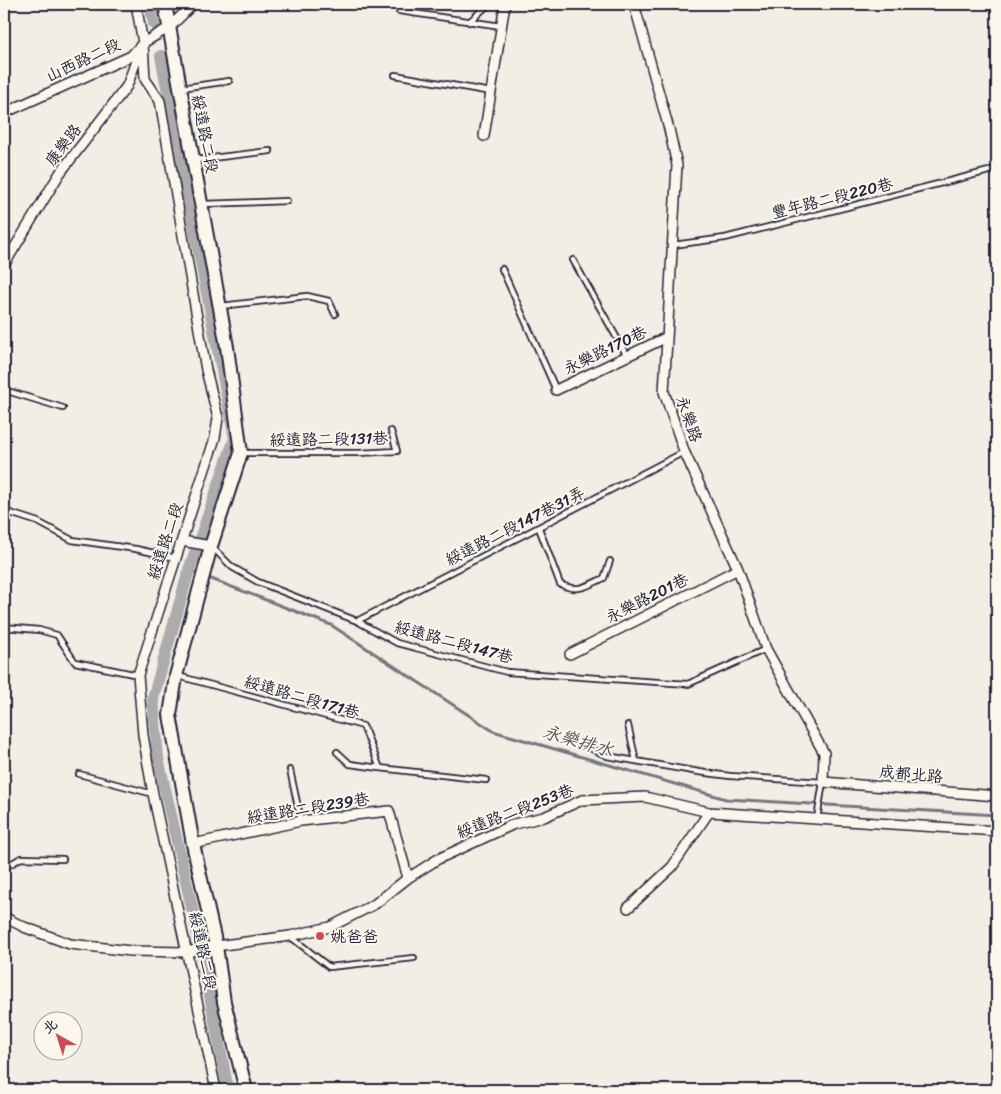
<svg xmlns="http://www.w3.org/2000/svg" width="1001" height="1094" viewBox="0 0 1001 1094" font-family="Sriracha,'LXGW WenKai TC',sans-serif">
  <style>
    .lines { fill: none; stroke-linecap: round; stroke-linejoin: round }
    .stream { stroke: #76747f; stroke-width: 3 }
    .canal { stroke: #aeabad; stroke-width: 12 }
    .lane-casing { stroke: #22223b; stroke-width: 8 }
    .street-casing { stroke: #22223b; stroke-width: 12 }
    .secondary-casing { stroke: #22223b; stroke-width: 16 }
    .lane { stroke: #fbf7ec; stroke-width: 4.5 }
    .street { stroke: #fbf7ec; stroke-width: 9 }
    .secondary { stroke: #fbf7ec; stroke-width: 12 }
    .poi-dot { fill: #d1495b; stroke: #fbf7ec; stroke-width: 2 }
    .labels { text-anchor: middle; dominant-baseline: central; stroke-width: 4; stroke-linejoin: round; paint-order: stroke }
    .street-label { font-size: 16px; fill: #22223b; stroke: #fbf7ec }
    .poi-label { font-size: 16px; fill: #22223b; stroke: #fbf7ec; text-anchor: start }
    .water-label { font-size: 18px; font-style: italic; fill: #535263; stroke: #fbf7ec }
  </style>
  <rect width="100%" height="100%" fill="#f2eee5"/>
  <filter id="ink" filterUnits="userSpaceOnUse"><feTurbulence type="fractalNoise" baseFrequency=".02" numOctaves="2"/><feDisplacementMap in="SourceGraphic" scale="10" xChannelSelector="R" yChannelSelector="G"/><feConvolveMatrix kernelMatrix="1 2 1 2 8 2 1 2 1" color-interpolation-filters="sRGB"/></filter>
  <g filter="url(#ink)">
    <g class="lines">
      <path class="stream" d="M 189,570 L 200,574
        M 206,577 L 331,625 L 493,731 L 726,799 L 997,815"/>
      <path class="canal" d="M 150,4 L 154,24
        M 161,56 L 235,438 L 189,570 L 153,698 L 158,758 L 200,943 L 228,1090"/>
      <g class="lane-casing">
        <path id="lane" d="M 399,11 L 501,26
          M 469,22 L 489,4
          M 395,75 L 491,92
          M 181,88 L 229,81
          M 195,160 L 270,151
          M 203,204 L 287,201
          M 673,245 L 725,238 L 997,169
          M 573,260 L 627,356
          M 502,269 L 556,390
          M 221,306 L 307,296 L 329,301 L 335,314
          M 4,390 L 63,408
          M 242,453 L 359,453 L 397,451 L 391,431
          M 4,511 L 38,522 L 72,540 L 136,549 L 176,558
          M 539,528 L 560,584 C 578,593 587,586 604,578 L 610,561
          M 212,547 L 232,567 L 258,582 L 357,621 L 397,643 L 507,672 L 688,684 L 766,649
          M 357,621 L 684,452
          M 4,627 L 39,630 L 57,635 L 75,662 L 138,675
          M 178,676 L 363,726 L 380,768 L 486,780
          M 628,725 L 636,761
          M 577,742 L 607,756 L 699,772 L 730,776 L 823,782 L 817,819
          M 337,752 L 350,764 L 380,768
          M 290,770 L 301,821
          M 79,774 L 153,794
          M 4,868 L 21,858 L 63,859
          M 291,937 L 329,967 L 414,958"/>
      </g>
      <g class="street-casing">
        <path id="street" d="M 136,4 L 143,43 L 145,79 L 160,101 L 206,370 L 218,418 L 215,438 L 138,675 L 143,735 L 153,794 L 216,1090
          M 634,4 L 669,129 L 677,165 L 664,392 L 684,451 L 738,569 L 766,649 L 824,753 L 823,782 L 997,796
          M 4,113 L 131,56 L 143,43 L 170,27 L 193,4
          M 484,136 L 505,4
          M 4,265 L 60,173 L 127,86 L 141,47
          M 556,390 L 667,337
          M 182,541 L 211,546
          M 570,654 L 738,569
          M 193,844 L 301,821 L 389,811 L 408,878
          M 628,908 L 672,867 L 709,812
          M 4,917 L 24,927 L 70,944 L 131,951 L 186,952 L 216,946 L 290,936 L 330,927 L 375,904 L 408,878 L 438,859 L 514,824 L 544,817 L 582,800 L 645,797 L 709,812 L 997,831"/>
      </g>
      <g class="secondary-casing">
        <path id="secondary" d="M 165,4 L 227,347 L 241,453 L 211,546 L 176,676 L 170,715 L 193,844 L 216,946 L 224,1002 L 246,1090"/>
      </g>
      <use href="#lane" class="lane"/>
      <use href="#street" class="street"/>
      <use href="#secondary" class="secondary"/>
    </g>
  </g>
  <circle class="poi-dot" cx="320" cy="936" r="5"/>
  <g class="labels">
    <g class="street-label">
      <text transform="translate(83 60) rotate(-25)">山西路二段</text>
      <text transform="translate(205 134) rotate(79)">綏遠路二段</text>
      <text transform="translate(63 145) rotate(-53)">康樂路</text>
      <text transform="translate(832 198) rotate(-14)">豐年路二段220巷</text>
      <text transform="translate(605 350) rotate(-26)">永樂路170巷</text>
      <text transform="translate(689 419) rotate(71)">永樂路</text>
      <text transform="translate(329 439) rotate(-1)">綏遠路二段131巷</text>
      <text transform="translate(515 526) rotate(-27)">綏遠路二段147巷31弄</text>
      <text transform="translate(165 541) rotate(-72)">綏遠路二段</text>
      <text transform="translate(647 598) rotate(-27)">永樂路201巷</text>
      <text transform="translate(454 642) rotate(15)">綏遠路二段147巷</text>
      <text transform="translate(302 697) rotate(16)">綏遠路二段171巷</text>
      <text transform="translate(911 774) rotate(5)">成都北路</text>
      <text transform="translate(308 808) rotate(-9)">綏遠路二段239巷</text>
      <text transform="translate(515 811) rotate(-21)">綏遠路二段253巷</text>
      <text transform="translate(203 951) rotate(78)">綏遠路二段</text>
    </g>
    <g class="poi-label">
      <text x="330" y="936">姚爸爸</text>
    </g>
    <g class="water-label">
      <text transform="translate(578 741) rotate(16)">永樂排水</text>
    </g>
  </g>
  <rect width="1001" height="1094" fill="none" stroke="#fbf7ec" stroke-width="20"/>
  <rect x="10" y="10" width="981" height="1074" fill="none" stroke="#22223b" stroke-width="2" filter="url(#ink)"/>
  <g transform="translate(58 1036) rotate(321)"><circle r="24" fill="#fbf7ec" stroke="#a4a2a5"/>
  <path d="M0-4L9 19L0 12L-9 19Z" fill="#d1495b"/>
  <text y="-8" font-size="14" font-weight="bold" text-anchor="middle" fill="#22223b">北</text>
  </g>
</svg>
